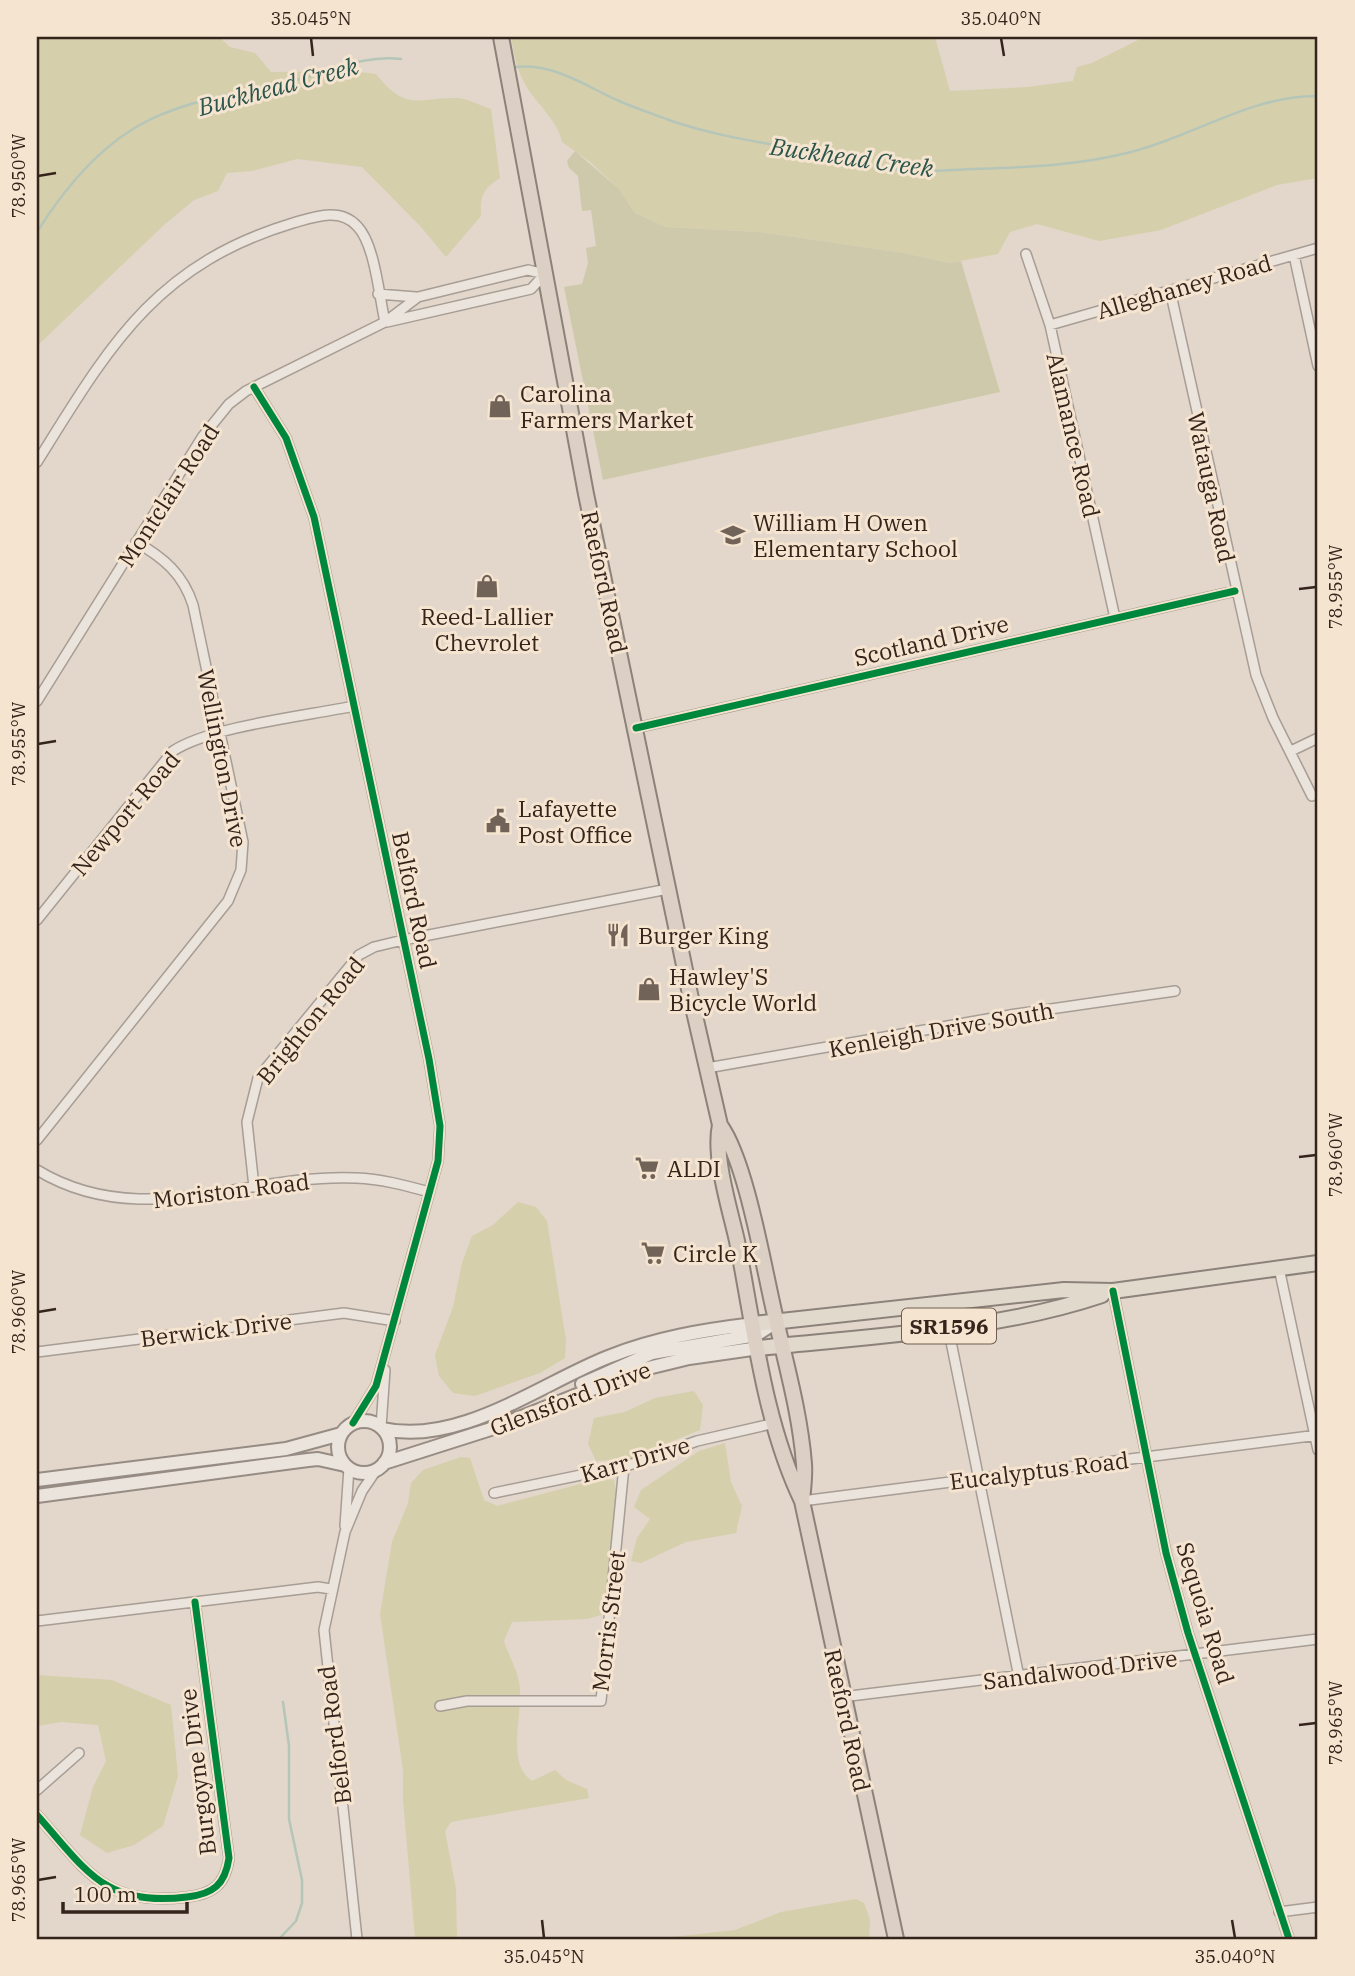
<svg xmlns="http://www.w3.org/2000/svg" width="1355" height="1976" viewBox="0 0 1355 1976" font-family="'IBM Plex Serif',serif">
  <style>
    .green { fill: #d5cfac }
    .cemetery { fill: #cfc9ac }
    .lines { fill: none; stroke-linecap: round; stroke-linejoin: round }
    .stream { stroke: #b5c6b9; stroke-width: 2.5 }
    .minor-casing { stroke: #a79d94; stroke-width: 12 }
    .secondary-casing { stroke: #978c84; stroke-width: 16 }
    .primary-casing { stroke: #8c827a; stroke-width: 18 }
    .trunk-casing { stroke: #8c827a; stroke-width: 18 }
    .minor { stroke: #eae4dc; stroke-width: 9 }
    .secondary { stroke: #eae4dc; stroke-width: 12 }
    .primary { stroke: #e2d9cd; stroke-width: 14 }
    .trunk { stroke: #dcd0c4; stroke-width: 14 }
    .cycleway-casing { stroke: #f5e4cf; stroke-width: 11 }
    .cycleway { stroke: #00873e; stroke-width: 7 }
    .ticks { fill: none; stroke: #35241c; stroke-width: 2.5 }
    .labels { text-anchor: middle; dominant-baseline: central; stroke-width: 6; stroke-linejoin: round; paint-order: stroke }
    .shield { fill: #f5e4cf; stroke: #6f5e52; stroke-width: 2 }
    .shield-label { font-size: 21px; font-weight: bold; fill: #35241c }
    .street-label { font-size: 23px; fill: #35241c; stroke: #f5e4cf }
    .poi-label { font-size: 23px; fill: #35241c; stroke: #f5e4cf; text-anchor: start }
    .water-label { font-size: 24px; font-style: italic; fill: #2b554c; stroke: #f5e4cf }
    .neatline { fill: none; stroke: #35241c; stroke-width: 2.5 }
    .ticks-label { font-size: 18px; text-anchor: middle; fill: #35241c }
  </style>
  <rect width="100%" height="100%" fill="#e2d7ca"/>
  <path class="green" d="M 37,37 L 219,37 L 230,47 L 255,53 L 271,72 L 351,71 L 376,74 C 407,113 418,97 459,98 C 469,99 481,106 491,109 L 500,178 C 483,189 480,196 481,216 L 446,257 L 421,227 L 362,167 L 297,159 L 252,171 L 227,173 L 218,191 L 194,200 L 164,225 L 37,346 Z
    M 511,37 L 935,37 L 950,91 L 1027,87 L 1073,81 L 1077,67 L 1092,63 L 1140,39 L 1156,37 L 1318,37 L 1318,178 L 1277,185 L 1161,230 L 1099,241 L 1037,224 L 1010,232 L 998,254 L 949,263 L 904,253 L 760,232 L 666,227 L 635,213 L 619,189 L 589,161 L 562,142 C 558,121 537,104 526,86 C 517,70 514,54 511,37 Z
    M 518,1202 L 536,1207 L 547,1221 L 566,1340 L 565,1358 L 540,1373 L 475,1396 L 453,1393 L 439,1376 L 435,1355 L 453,1307 L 462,1263 L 472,1236 L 493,1225 Z
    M 694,1391 L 703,1405 L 700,1430 L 628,1459 L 596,1461 L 588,1444 L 594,1418 L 625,1412 L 655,1398 Z
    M 725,1443 L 731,1482 L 742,1506 L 736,1533 L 686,1542 L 641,1563 L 631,1561 L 637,1538 L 650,1519 L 634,1507 L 641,1490 L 699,1451 Z
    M 461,1457 L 470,1458 L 484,1500 L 497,1506 L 603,1478 L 614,1480 L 618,1501 L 606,1608 L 601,1615 L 587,1619 L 512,1622 L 504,1641 C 508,1654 517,1669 519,1682 C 525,1711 504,1762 532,1781 L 555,1770 L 566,1780 L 587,1789 L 589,1798 L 451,1822 L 445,1831 L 456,1889 L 457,1939 L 415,1939 L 403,1799 L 403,1770 L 380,1614 L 392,1542 L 408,1503 L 411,1483 L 423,1470 Z
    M 37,1675 L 112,1680 L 171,1705 L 178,1776 L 163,1826 L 134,1845 L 107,1853 L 80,1835 L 93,1787 L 106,1761 L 98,1725 L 61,1722 L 37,1726 Z
    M 856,1899 L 864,1903 L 870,1920 L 869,1939 L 654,1939 L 735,1930 L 781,1912 Z"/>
  <path class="cemetery" d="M 575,151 L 619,189 L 635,213 L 666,227 L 760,232 L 904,253 L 949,263 L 961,261 L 1000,392 L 603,480 L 564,287 L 582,284 L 588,263 L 586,248 L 596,246 L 591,210 L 582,211 L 578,176 L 569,168 L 567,161 Z"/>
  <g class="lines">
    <path class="stream" d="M 516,67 C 555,63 585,86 619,101 C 635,108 653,114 669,120 C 714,136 761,142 808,151 C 848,159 892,173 933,171 C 998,167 1063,169 1127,153 C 1191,138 1251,95 1318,96
      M 37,232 C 64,189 102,143 149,120 C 193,99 245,91 292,81 C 329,73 363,54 401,59
      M 279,1939 L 296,1921 L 302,1903 L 302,1880 L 289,1819 L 289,1746 L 283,1702"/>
    <g class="minor-casing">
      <path id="minor" d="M 1026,254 L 1050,325 L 1115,618
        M 1294,255 L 1318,366
        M 1170,290 L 1256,675 L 1273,718 L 1312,796
        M 378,294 L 416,297
        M 387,322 L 531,289 L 545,274
        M 1050,325 L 1318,248
        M 254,387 L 286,438 L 314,517 L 429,1059 L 440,1126 L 438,1161 L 376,1386 L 353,1423
        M 37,462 C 109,347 154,265 293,223 C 314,217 340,207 357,226 C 375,244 379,296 385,322
        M 37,701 L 203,436 L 229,404 L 246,391 L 385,322 L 418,297 L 528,270 L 545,274
        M 636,728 L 1235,591
        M 1291,751 L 1318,738
        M 37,920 L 173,751 C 212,726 306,716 354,706
        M 707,1068 L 1016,1014 L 1175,991
        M 37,1140 L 228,901 L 241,870 L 243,842 L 193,605 C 183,574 164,558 136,542
        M 37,1170 C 141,1233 245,1173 356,1178 C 381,1179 404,1185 429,1192
        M 254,1187 L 247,1122 L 258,1078 L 359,955 L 374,947 L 403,940 L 668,889
        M 1279,1268 L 1318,1450
        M 1113,1291 L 1166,1553 L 1188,1633 L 1289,1939
        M 948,1327 L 1019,1677
        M 37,1352 L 344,1313 L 395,1321
        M 381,1427 L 385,1370
        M 494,1493 L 629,1465 L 697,1441 L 775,1423
        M 802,1501 L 1318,1435
        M 345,1526 L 349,1468
        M 37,1621 L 318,1587 L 331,1589
        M 842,1697 L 1318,1639
        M 440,1706 L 467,1701 L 601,1701 L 624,1466
        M 37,1790 L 79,1753
        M 37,1815 C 87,1871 104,1907 187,1897 C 213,1894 225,1885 229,1858 L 195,1602
        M 1279,1912 L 1318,1907
        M 357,1939 L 324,1630 L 345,1532 L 362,1491 L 377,1469"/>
    </g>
    <g class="secondary-casing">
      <path id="secondary" d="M 582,1384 L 652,1353 L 756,1335 L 776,1322
        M338 1447a26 26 0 1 1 52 0a26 26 0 1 1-52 0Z
        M 383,1429 C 459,1446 540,1384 608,1357 C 655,1338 704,1330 754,1324
        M 384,1463 L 494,1428 L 640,1370 L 689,1358 L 759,1348
        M 37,1480 L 286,1449 L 341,1434
        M 37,1496 L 308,1460 L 318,1459 L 345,1465"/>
    </g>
    <g class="primary-casing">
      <path id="primary" d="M 754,1324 L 1064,1290 L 1113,1291 L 1318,1263
        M 759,1348 C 870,1336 995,1331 1102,1295"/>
    </g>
    <g class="trunk-casing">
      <path id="trunk" d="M 501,37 L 586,494 L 690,994 L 720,1125 C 746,1161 763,1264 774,1311 C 785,1361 800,1412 804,1464 C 805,1476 803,1489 802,1501
        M 720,1125 C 713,1157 730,1209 737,1241 C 754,1327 764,1422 802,1501 L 896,1939"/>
    </g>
    <use href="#minor" class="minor"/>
    <use href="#secondary" class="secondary"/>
    <use href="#primary" class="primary"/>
    <use href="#trunk" class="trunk"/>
    <g class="cycleway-casing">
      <path id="cycleway" d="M 254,387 L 286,438 L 314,517 L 429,1059 L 440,1126 L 438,1161 L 376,1386 L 353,1423
        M 636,728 L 1235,591
        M 1113,1291 L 1166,1553 L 1188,1633 L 1289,1939
        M 37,1815 C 87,1871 104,1907 187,1897 C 213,1894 225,1885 229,1858 L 195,1602"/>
    </g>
    <use href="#cycleway" class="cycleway"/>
  </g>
  <path class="ticks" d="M 311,38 L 313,56M 1001,38 L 1004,56M 38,176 L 56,173M 1299,589 L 1316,587M 38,744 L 56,741M 1299,1157 L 1316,1155M 38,1312 L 56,1309M 1299,1725 L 1316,1723M 38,1880 L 56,1877M 542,1920 L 544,1938M 1232,1920 L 1235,1938"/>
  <defs>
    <g id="shop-bare" transform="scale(1.89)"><path d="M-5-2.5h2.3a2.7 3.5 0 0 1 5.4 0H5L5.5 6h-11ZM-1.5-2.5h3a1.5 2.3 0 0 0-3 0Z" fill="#726359" stroke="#f5e4cf" stroke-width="2.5" paint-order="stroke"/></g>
    <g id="school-bare" transform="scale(1.89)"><path d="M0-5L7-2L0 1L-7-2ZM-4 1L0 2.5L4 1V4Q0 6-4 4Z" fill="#726359" stroke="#f5e4cf" stroke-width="2.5" paint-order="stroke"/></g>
    <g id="civic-bare" transform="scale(1.89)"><path d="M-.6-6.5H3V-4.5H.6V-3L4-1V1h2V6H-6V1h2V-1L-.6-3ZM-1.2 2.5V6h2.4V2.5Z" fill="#726359" stroke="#f5e4cf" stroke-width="2.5" paint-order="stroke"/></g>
    <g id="restaurant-bare" transform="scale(1.89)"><path d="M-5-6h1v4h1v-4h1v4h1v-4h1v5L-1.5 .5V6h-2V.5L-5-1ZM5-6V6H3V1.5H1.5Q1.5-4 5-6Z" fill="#726359" stroke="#f5e4cf" stroke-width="2.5" paint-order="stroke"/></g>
    <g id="supermarket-bare" transform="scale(1.89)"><path d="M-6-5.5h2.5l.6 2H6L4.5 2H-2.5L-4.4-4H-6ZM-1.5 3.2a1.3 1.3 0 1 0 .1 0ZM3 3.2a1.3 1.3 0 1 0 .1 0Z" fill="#726359" stroke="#f5e4cf" stroke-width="2.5" paint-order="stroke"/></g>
  </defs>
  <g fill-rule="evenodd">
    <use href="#shop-bare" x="500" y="406"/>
    <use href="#school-bare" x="733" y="535"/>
    <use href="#shop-bare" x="487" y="586"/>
    <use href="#civic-bare" x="498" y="821"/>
    <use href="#restaurant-bare" x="618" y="935"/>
    <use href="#shop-bare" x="649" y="989"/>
    <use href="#supermarket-bare" x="647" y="1168"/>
    <use href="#supermarket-bare" x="653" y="1253"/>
  </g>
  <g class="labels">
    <rect class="shield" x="902" y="1308.5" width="94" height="35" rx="5"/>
    <g class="shield-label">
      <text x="949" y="1326">SR1596</text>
    </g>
    <g class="street-label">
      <text transform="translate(1184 286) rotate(-16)">Alleghaney Road</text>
      <text transform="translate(1074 435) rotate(77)">Alamance Road</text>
      <text transform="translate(1212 487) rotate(78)">Watauga Road</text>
      <text transform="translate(168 495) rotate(-57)">Montclair Road</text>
      <text transform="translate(605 582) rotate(78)">Raeford Road</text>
      <text transform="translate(931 640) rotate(-13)">Scotland Drive</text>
      <text transform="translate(223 758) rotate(79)">Wellington Drive</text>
      <text transform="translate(125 813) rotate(-50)">Newport Road</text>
      <text transform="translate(415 900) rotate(78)">Belford Road</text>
      <text transform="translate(310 1020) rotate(-51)">Brighton Road</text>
      <text transform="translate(941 1029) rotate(-10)">Kenleigh Drive South</text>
      <text transform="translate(231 1190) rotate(-7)">Moriston Road</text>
      <text transform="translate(216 1329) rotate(-7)">Berwick Drive</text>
      <text transform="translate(570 1398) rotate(-21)">Glensford Drive</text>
      <text transform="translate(635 1459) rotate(-16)">Karr Drive</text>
      <text transform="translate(1039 1470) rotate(-7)">Eucalyptus Road</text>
      <text transform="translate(1206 1613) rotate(73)">Sequoia Road</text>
      <text transform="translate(608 1621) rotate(-83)">Morris Street</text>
      <text transform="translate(1080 1669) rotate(-7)">Sandalwood Drive</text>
      <text transform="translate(848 1720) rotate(78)">Raeford Road</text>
      <text transform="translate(334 1735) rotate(-97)">Belford Road</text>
      <text transform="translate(197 1772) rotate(-97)">Burgoyne Drive</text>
    </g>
    <g class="poi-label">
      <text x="520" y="393">Carolina<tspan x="520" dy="26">Farmers Market</tspan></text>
      <text x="753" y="522">William H Owen<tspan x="753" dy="26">Elementary School</tspan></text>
      <text x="487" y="616" text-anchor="middle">Reed-Lallier<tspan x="487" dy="26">Chevrolet</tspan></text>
      <text x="518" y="808">Lafayette<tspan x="518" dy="26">Post Office</tspan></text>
      <text x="638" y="935">Burger King</text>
      <text x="669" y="976">Hawley'S<tspan x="669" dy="26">Bicycle World</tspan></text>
      <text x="667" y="1168">ALDI</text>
      <text x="673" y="1253">Circle K</text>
    </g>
    <g class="water-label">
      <text transform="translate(278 86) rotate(-15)">Buckhead Creek</text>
      <text transform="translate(852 157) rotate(8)">Buckhead Creek</text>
    </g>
  </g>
  <rect width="1355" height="1976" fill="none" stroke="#f5e4cf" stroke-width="77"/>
  <path d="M63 1902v10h124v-10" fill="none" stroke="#35241c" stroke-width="3.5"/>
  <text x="74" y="1902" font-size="21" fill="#35241c" stroke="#f5e4cf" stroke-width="5" paint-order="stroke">100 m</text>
  <rect x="38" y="38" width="1278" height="1900" class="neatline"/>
  <g class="ticks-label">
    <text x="311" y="25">35.045°N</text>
    <text x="1001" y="25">35.040°N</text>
    <text transform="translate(19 176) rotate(-90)" y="6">78.950°W</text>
    <text transform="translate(1336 587) rotate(-90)" y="6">78.955°W</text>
    <text transform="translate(19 744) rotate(-90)" y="6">78.955°W</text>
    <text transform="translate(1336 1155) rotate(-90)" y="6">78.960°W</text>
    <text transform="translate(19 1312) rotate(-90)" y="6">78.960°W</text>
    <text transform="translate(1336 1723) rotate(-90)" y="6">78.965°W</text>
    <text transform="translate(19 1880) rotate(-90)" y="6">78.965°W</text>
    <text x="544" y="1963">35.045°N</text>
    <text x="1235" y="1963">35.040°N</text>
  </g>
</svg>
